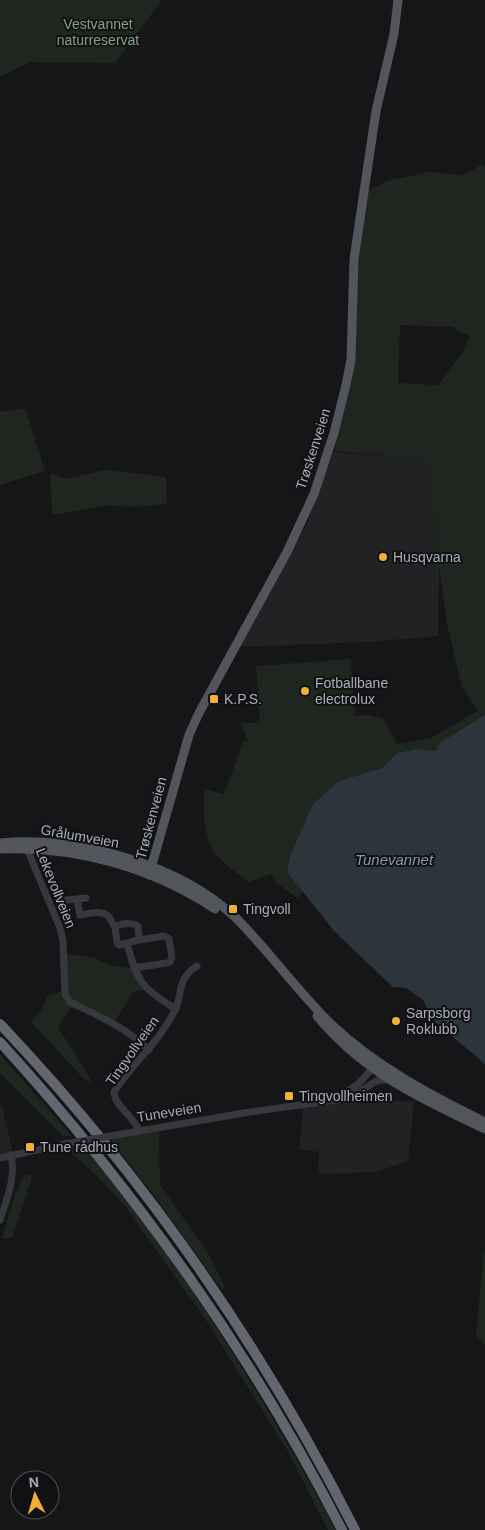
<svg xmlns="http://www.w3.org/2000/svg" width="485" height="1530" viewBox="0 0 485 1530" font-family="Arial,sans-serif">
  <style>
    .built { fill: #222225 }
    .green { fill: #1e261f; fill-rule: evenodd }
    .water { fill: #2c353c }
    .lines { fill: none; stroke-linecap: round; stroke-linejoin: round }
    .minor { stroke: #37383d; stroke-width: 7 }
    .major { stroke: #53555c; stroke-width: 9 }
    .highway { stroke: #63666e; stroke-width: 10 }
    .minor-bridge { stroke: #37383d; stroke-width: 7 }
    .poi-dot { fill: #f2b134; stroke: #111113; stroke-width: 2 }
    .labels { text-anchor: middle; dominant-baseline: central; stroke-width: 4; stroke-linejoin: round; paint-order: stroke }
    .park-label { font-size: 14px; fill: #7fa381; stroke: #111113 }
    .street-label { font-size: 14px; fill: #a8adb8; stroke: #111113 }
    .poi-label { font-size: 14px; fill: #a8adb8; stroke: #111113; text-anchor: start }
    .water-label { font-size: 15px; font-style: italic; fill: #7f9bb3; stroke: #111113 }
  </style>
  <rect width="100%" height="100%" fill="#161618"/>
  <path class="built" d="M 333,452 L 430,459 L 439,564 L 438,636 L 368,642 L 236,647 L 307,523 Z
    M 380,1099 L 414,1102 L 408,1161 L 376,1172 L 318,1174 L 319,1152 L 299,1149 L 303,1111 L 301,1105 L 335,1100 L 346,1102 Z
    M 0,1105 L 2,1105 L 13,1155 L 0,1158 Z"/>
  <path class="green" d="M 0,0 L 162,0 L 115,63 L 30,62 L 0,77 Z
    M 483,164 L 485,167 L 485,715 L 436,751 L 416,749 L 397,753 L 382,768 L 339,781 L 287,872 L 303,891 L 298,898 L 276,883 L 271,874 L 248,882 C 239,874 227,866 218,857 C 204,841 202,810 205,789 L 224,794 L 243,742 L 248,741 L 241,723 L 260,723 L 256,666 L 351,659 L 355,716 L 369,715 L 384,719 L 397,744 L 431,738 L 478,711 L 462,687 L 447,624 L 439,564 L 430,460 L 336,451 L 335,448 L 351,386 L 354,362 L 354,259 L 364,192 L 387,181 L 429,172 L 464,175 ZM 400,325 L 452,327 L 469,336 L 464,351 L 438,385 L 398,383 Z
    M 25,408 L 45,471 L 0,485 L 0,412 Z
    M 105,470 L 166,477 L 167,504 L 132,507 L 110,505 L 52,515 L 50,473 L 66,479 Z
    M 64,954 L 93,957 L 112,966 L 134,968 L 148,989 L 133,992 L 114,1023 L 74,1004 L 58,1027 L 90,1078 L 91,1083 L 84,1079 L 31,1022 L 42,1009 L 47,996 L 66,990 Z
    M 0,1054 L 72,1136 L 63,1136 L 0,1073 Z
    M 159,1127 L 160,1185 L 208,1253 L 225,1288 L 222,1290 L 153,1194 L 111,1140 L 122,1134 Z
    M 80,1145 C 128,1197 169,1256 208,1315 C 254,1385 296,1456 336,1530 L 328,1530 L 289,1453 L 204,1317 L 124,1205 L 97,1176 L 66,1148 Z
    M 27,1174 L 32,1177 L 12,1238 L 5,1239 L 2,1238 L 16,1191 L 18,1191 L 23,1176 Z
    M 484,1252 L 485,1252 L 485,1345 L 476,1336 Z"/>
  <path class="water" d="M 485,715 L 485,1064 L 435,1022 L 423,1000 L 406,988 L 393,987 L 335,932 L 287,872 L 290,856 L 313,804 L 339,781 L 382,768 L 397,753 L 416,749 L 436,751 L 440,743 Z"/>
  <g class="lines">
    <path class="minor" d="M 24,846 L 27,849 L 60,928 L 63,941 L 65,994 L 70,1002 C 99,1016 125,1027 149,1050
      M 77,899 L 80,915 C 88,914 102,909 109,917 C 111,919 112,924 115,927
      M 67,900 L 86,898
      M 127,943 L 119,945 L 117,942 L 115,927 C 121,923 131,922 138,926 L 139,940 L 127,943 C 137,981 142,989 176,1009
      M 134,968 L 167,963 L 170,962 L 172,958 L 169,939 L 164,936 L 139,940
      M 343,1098 L 347,1092 L 359,1083 L 372,1069 L 378,1068
      M 139,1131 C 134,1116 115,1107 114,1092 C 133,1063 160,1041 175,1010 C 184,992 175,981 197,966
      M 122,1134 L 244,1113 L 350,1098 L 373,1083 L 379,1080 L 388,1080
      M 0,1158 L 65,1144
      M 0,1220 C 7,1198 16,1178 11,1155"/>
    <path class="major" d="M 0,843 C 77,836 179,864 236,918 C 270,952 298,992 332,1025 C 377,1067 430,1095 485,1122
      M 0,849 C 75,846 152,867 215,909
      M 149,875 L 189,735 L 199,713 L 287,552 L 314,494 L 334,433 L 346,385 L 351,360 L 354,259 L 376,111 L 394,34 L 398,0
      M 317,1016 C 364,1073 420,1098 485,1129"/>
    <path class="highway" d="M 0,1024 C 142,1174 262,1346 355,1530
      M 0,1042 C 134,1189 251,1352 342,1530"/>
    <path class="minor-bridge" d="M 65,1144 L 122,1134"/>
  </g>
  <g class="poi-dot">
    <circle cx="383" cy="557" r="5"/>
    <circle cx="305" cy="691" r="5"/>
    <rect x="209" y="694" width="10" height="10" rx="2.5"/>
    <rect x="228" y="904" width="10" height="10" rx="2.5"/>
    <circle cx="396" cy="1021" r="5"/>
    <rect x="284" y="1091" width="10" height="10" rx="2.5"/>
    <rect x="25" y="1142" width="10" height="10" rx="2.5"/>
  </g>
  <g class="labels">
    <g class="park-label">
      <text x="98" y="24">Vestvannet<tspan x="98" dy="16">naturreservat</tspan></text>
    </g>
    <g class="street-label">
      <text transform="translate(313 449) rotate(-72)">Trøskenveien</text>
      <text transform="translate(151 818) rotate(-75)">Trøskenveien</text>
      <text transform="translate(80 836) rotate(10)">Grålumveien</text>
      <text transform="translate(56 888) rotate(68)">Lekevollveien</text>
      <text transform="translate(132 1051) rotate(-55)">Tingvollveien</text>
      <text transform="translate(169 1112) rotate(-9)">Tuneveien</text>
    </g>
    <g class="poi-label">
      <text x="393" y="557">Husqvarna</text>
      <text x="315" y="683">Fotballbane<tspan x="315" dy="16">electrolux</tspan></text>
      <text x="224" y="699">K.P.S.</text>
      <text x="243" y="909">Tingvoll</text>
      <text x="406" y="1013">Sarpsborg<tspan x="406" dy="16">Roklubb</tspan></text>
      <text x="299" y="1096">Tingvollheimen</text>
      <text x="40" y="1147">Tune rådhus</text>
    </g>
    <g class="water-label">
      <text x="394" y="859">Tunevannet</text>
    </g>
  </g>
  <g transform="translate(35 1495) rotate(355)"><circle r="24" fill="#111113" stroke="#4d4f55"/>
  <path d="M0-4L9 19L0 12L-9 19Z" fill="#f2b134"/>
  <text y="-8" font-size="14" font-weight="bold" text-anchor="middle" fill="#a8adb8">N</text>
  </g>
</svg>
